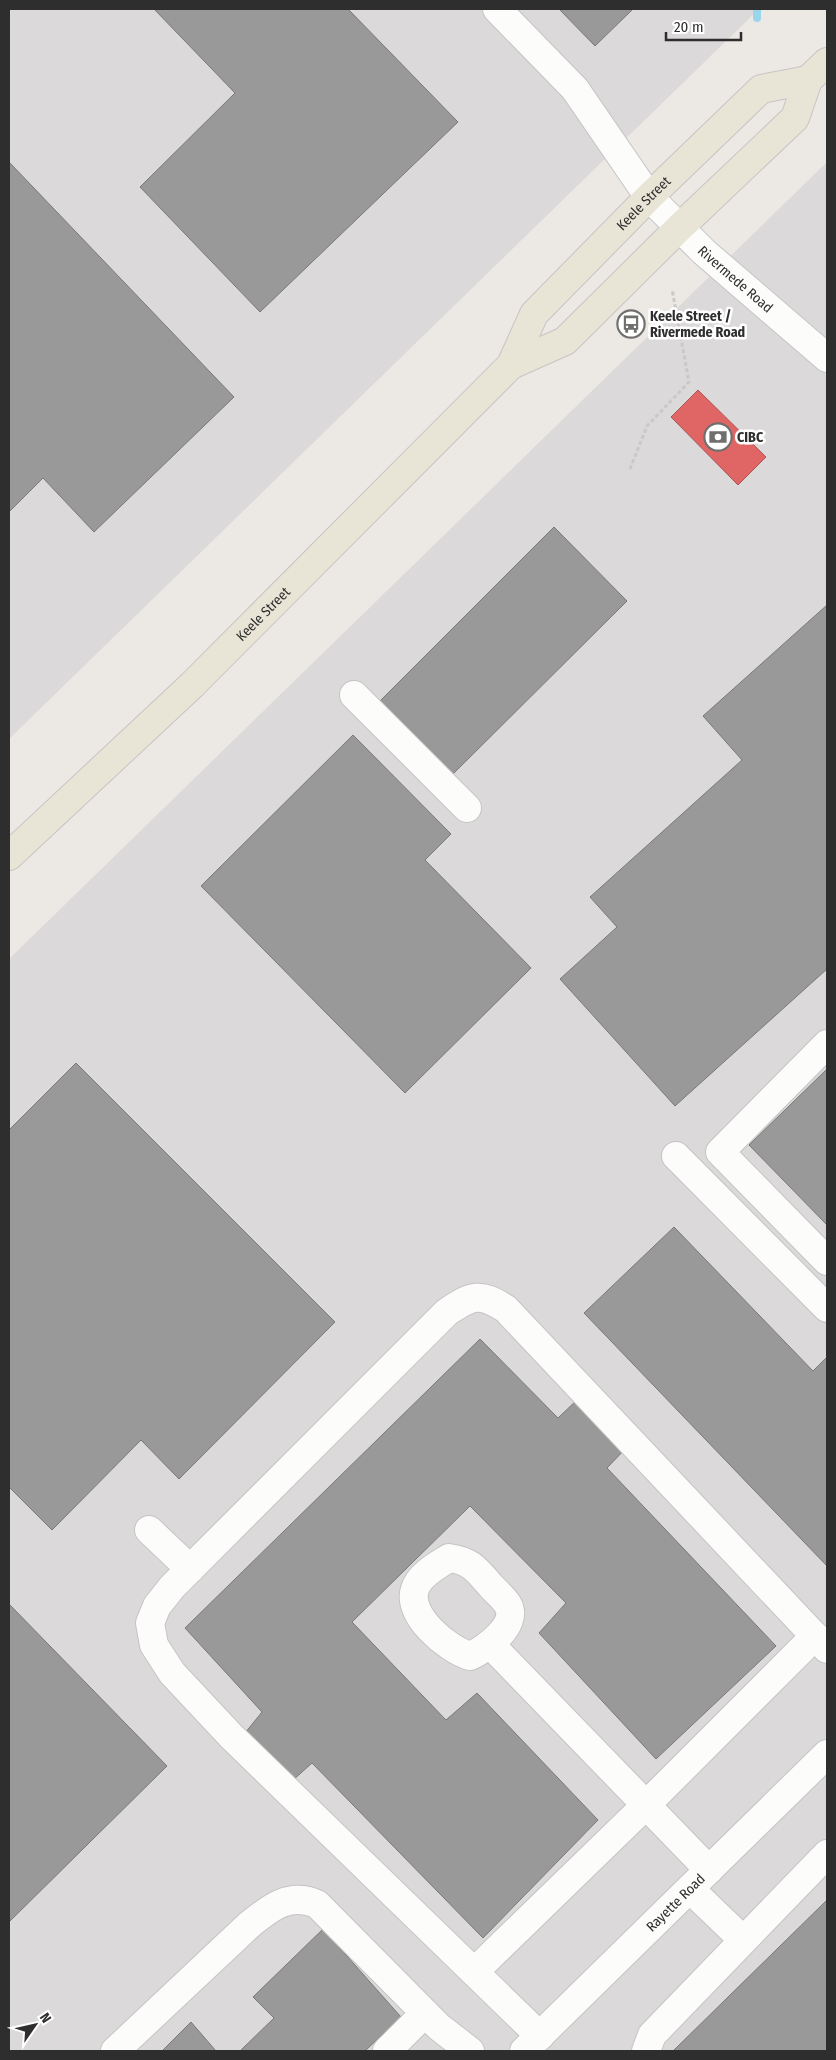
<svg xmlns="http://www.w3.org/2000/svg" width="836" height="2060" viewBox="0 0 836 2060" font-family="'Fira Sans Condensed',sans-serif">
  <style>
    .industrial { fill: #dcd9db }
    .shops { fill: #e06666; stroke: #ab5555 }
    .industry { fill: #999; stroke: #797979 }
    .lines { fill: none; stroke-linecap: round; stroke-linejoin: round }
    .stream { stroke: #99d6ec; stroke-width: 8 }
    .minor-casing { stroke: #c5c4c5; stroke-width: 30 }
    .major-casing { stroke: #c6c5c4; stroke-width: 30 }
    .path { stroke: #c9c9c8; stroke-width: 3; stroke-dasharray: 4 2.5; stroke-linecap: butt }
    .minor { stroke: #fcfcfb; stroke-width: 28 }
    .major { stroke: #e8e4d6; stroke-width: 28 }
    .labels { text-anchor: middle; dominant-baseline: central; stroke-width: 5; stroke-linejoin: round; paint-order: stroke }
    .street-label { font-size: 14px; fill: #2e2e2e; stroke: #fff }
    .poi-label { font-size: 14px; font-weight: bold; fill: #2e2e2e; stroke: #fff; text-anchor: start }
  </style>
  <rect width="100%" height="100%" fill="#ece8e4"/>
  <path class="industrial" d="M 9,9 L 759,9 L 9,739 Z
    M 827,162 L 827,2051 L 9,2051 L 9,959 Z"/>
  <path class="shops" d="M 698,390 L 766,457 L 738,485 L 671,417 Z"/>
  <path class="industry" d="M 154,9 L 348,9 L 458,122 L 260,312 L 140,187 L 235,93 Z
    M 559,9 L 633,9 L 595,46 Z
    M 9,162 L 234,397 L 94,532 L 43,478 L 9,512 Z
    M 554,527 L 627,601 L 452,775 L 379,702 Z
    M 827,605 L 827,969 L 675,1106 L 560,979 L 617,927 L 590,897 L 742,760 L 703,716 Z
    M 353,735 L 451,834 L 425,860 L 531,968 L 405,1093 L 201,886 Z
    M 76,1063 L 335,1322 L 179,1479 L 141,1440 L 52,1530 L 9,1487 L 9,1130 Z
    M 827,1069 L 827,1225 L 749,1145 Z
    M 674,1227 L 813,1371 L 827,1357 L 827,1566 L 584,1313 Z
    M 480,1339 L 558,1418 L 578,1399 L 627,1447 L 607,1468 L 776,1646 L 656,1759 L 539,1633 L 566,1603 L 470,1506 L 352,1622 L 446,1720 L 477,1693 L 598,1820 L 483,1938 L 312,1763 L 292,1781 L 245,1733 L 262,1712 L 185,1628 Z
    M 9,1604 L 167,1766 L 9,1922 Z
    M 827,1900 L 827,2051 L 673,2051 Z
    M 323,1929 L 401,2017 L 365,2051 L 240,2051 L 274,2018 L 253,1997 Z
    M 191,2022 L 216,2051 L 162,2051 Z"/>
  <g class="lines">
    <path class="stream" d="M 757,18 L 757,9"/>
    <g class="minor-casing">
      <g id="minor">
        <path id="s1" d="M 497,9 L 575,89 L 649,197 L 704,252 L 827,358"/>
        <path d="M 354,695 L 467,808"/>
        <path d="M 827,1044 L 720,1152 L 827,1261"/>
        <path d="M 676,1156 L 827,1308"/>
        <path d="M 149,1530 L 190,1569"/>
        <path d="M 449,1558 C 471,1561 476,1569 490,1585 C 495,1591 504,1598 508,1605 C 519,1625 485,1650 470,1656 C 447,1649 406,1615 415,1589 C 419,1575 438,1565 449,1558 Z"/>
        <path d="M 490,1644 L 709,1870"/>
        <path d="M 690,1889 L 743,1940"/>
        <path d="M 474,1972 L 646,1805 L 815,1636"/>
        <path d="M 540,2036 L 231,1736 L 172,1673 L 154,1645 L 150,1623 L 157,1606 L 172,1587 L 447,1312 C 472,1295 480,1292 506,1309 L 827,1649"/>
        <path d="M 115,2051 L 249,1925 C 270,1908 289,1892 317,1904 L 439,2027 L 470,2051"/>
        <path d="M 387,2051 L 425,2013"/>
        <path id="s2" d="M 524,2051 L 827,1754"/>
        <path d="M 646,2051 L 652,2035 L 827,1854"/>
      </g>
    </g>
    <g class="major-casing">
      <g id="major">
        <path d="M 511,365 L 565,341 L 679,228 L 795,118 L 808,80 L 827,62"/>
        <path id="s3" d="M 9,856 L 192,685 L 511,365 L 534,314 L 649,197 L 761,89 L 808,80"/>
      </g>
    </g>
    <path class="path" d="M 630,469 L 647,426 L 689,382 L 672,289"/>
    <use href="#minor" class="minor"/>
    <use href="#major" class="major"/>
  </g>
  <defs>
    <g id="bus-ring" transform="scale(1.4375)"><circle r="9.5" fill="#fff" stroke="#706f6e" stroke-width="1.5"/><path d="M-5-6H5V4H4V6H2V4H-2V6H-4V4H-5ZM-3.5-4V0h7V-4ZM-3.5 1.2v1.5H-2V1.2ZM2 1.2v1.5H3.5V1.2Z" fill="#706f6e"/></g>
    <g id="bank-ring" transform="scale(1.4375)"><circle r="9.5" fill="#fff" stroke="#706f6e" stroke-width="1.5"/><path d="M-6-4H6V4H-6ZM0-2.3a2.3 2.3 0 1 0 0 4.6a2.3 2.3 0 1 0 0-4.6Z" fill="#706f6e"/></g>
  </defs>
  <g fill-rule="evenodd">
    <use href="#bus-ring" x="631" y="324"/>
    <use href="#bank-ring" x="718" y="437"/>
  </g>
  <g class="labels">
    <g class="street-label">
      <text stroke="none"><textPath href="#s3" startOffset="914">Keele Street</textPath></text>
      <text stroke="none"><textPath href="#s1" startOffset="362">Rivermede Road</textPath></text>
      <text stroke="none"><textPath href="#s3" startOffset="351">Keele Street</textPath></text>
      <text stroke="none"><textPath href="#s2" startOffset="212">Rayette Road</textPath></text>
    </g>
    <g class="poi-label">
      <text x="650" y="316">Keele Street /<tspan x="650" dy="16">Rivermede Road</tspan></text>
      <text x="737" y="437">CIBC</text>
    </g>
  </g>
  <rect width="836" height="2060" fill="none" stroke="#2e2e2e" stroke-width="20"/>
  <g transform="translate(35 2025) rotate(56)" stroke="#ffffff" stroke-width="4" paint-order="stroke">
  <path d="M0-4L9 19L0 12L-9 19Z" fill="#2e2e2e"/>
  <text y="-8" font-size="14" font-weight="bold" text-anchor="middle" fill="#2e2e2e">N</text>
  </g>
  <path d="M666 32v8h75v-8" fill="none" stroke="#2e2e2e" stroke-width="2.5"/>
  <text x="674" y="32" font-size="15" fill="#2e2e2e" stroke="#ffffff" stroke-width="4" paint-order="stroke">20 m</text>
</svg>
